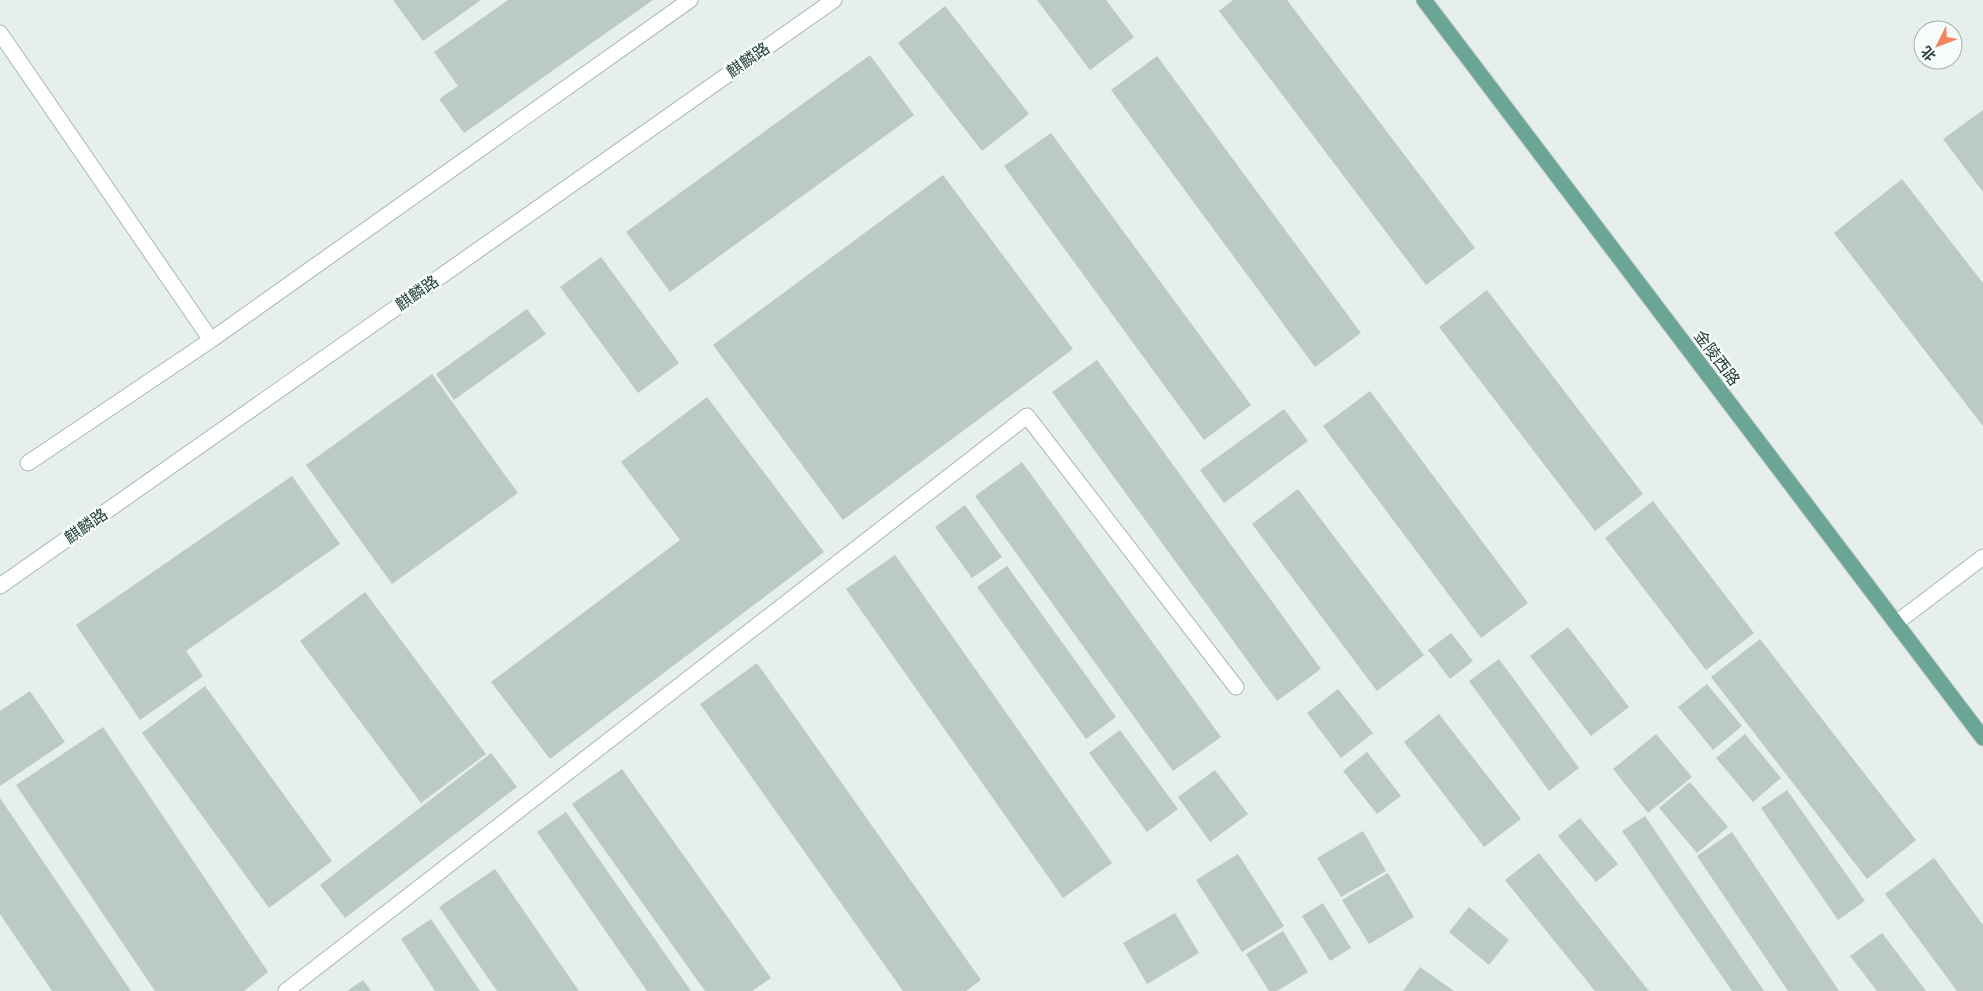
<svg xmlns="http://www.w3.org/2000/svg" width="1983" height="991" viewBox="0 0 1983 991" font-family="Poppins,'Noto Sans SC',sans-serif">
  <style>
    .building { fill: #bbcac4 }
    .lines { fill: none; stroke-linecap: round; stroke-linejoin: round }
    .minor-casing { stroke: #a8b8b2; stroke-width: 17 }
    .major-casing { stroke: #c2cac8; stroke-width: 17 }
    .minor { stroke: #fff; stroke-width: 15 }
    .major { stroke: #6aa596; stroke-width: 15 }
    .labels { text-anchor: middle; dominant-baseline: central; stroke-width: 5; stroke-linejoin: round; paint-order: stroke }
    .street-label { font-size: 16px; fill: #24423a; stroke: #f7fbf9 }
  </style>
  <rect width="100%" height="100%" fill="#e6efeb"/>
  <path class="building" d="M 393,0 L 481,0 L 423,41 Z
    M 508,0 L 653,0 L 464,133 L 439,99 L 458,86 L 434,52 Z
    M 1037,0 L 1106,0 L 1134,37 L 1090,70 Z
    M 1233,0 L 1287,0 L 1475,248 L 1426,285 L 1219,11 Z
    M 945,6 L 1029,114 L 982,151 L 898,43 Z
    M 870,55 L 914,115 L 670,292 L 626,232 Z
    M 1157,56 L 1361,333 L 1315,367 L 1111,90 Z
    M 1983,110 L 1983,192 L 1943,139 Z
    M 1051,133 L 1251,405 L 1204,440 L 1004,166 Z
    M 943,175 L 1073,349 L 843,520 L 713,345 Z
    M 1902,179 L 1983,283 L 1983,426 L 1834,233 Z
    M 601,257 L 679,363 L 638,393 L 560,287 Z
    M 1487,290 L 1643,494 L 1595,531 L 1439,327 Z
    M 527,309 L 546,334 L 454,400 L 436,374 Z
    M 1097,360 L 1321,669 L 1277,701 L 1052,392 Z
    M 432,374 L 518,493 L 392,584 L 306,465 Z
    M 1370,391 L 1528,603 L 1481,638 L 1323,426 Z
    M 707,397 L 824,552 L 550,759 L 491,682 L 680,540 L 621,462 Z
    M 1284,409 L 1308,441 L 1224,503 L 1200,470 Z
    M 1022,462 L 1221,737 L 1173,771 L 975,496 Z
    M 292,476 L 340,544 L 186,651 L 203,676 L 140,720 L 76,625 Z
    M 1298,489 L 1424,655 L 1377,691 L 1252,524 Z
    M 1653,501 L 1754,633 L 1706,670 L 1605,538 Z
    M 965,505 L 1002,557 L 972,578 L 935,527 Z
    M 895,555 L 1112,863 L 1063,898 L 846,589 Z
    M 1007,566 L 1116,717 L 1086,739 L 977,587 Z
    M 365,592 L 486,754 L 421,803 L 300,641 Z
    M 1568,627 L 1629,707 L 1591,736 L 1530,656 Z
    M 1451,633 L 1473,661 L 1450,679 L 1428,650 Z
    M 1760,639 L 1916,840 L 1867,879 L 1711,677 Z
    M 1499,659 L 1579,768 L 1549,791 L 1469,681 Z
    M 757,663 L 981,980 L 966,991 L 903,991 L 700,704 Z
    M 1707,684 L 1742,726 L 1713,750 L 1678,707 Z
    M 205,686 L 332,861 L 269,908 L 142,733 Z
    M 1338,689 L 1373,733 L 1341,758 L 1307,713 Z
    M 30,691 L 65,742 L 0,786 L 0,711 Z
    M 1439,714 L 1521,819 L 1484,847 L 1404,742 Z
    M 103,727 L 268,972 L 244,991 L 155,991 L 16,785 Z
    M 1120,730 L 1178,809 L 1147,832 L 1089,753 Z
    M 1656,734 L 1692,777 L 1648,813 L 1613,769 Z
    M 1745,734 L 1781,778 L 1753,802 L 1716,758 Z
    M 1367,752 L 1401,796 L 1377,814 L 1343,771 Z
    M 491,753 L 517,787 L 345,918 L 320,885 Z
    M 622,769 L 771,978 L 752,991 L 705,991 L 572,804 Z
    M 1215,770 L 1248,814 L 1210,842 L 1178,797 Z
    M 1690,782 L 1728,827 L 1697,853 L 1659,808 Z
    M 1787,790 L 1865,901 L 1838,920 L 1761,808 Z
    M 0,798 L 131,991 L 52,991 L 0,914 Z
    M 566,812 L 691,991 L 647,991 L 537,832 Z
    M 1645,816 L 1764,991 L 1732,991 L 1622,831 Z
    M 1580,818 L 1618,864 L 1596,882 L 1558,836 Z
    M 1363,831 L 1386,871 L 1341,897 L 1317,858 Z
    M 1732,832 L 1839,991 L 1788,991 L 1697,856 Z
    M 1539,853 L 1649,991 L 1595,991 L 1505,880 Z
    M 1238,854 L 1284,926 L 1242,952 L 1196,880 Z
    M 1934,858 L 1983,925 L 1983,991 L 1957,991 L 1885,894 Z
    M 495,869 L 579,991 L 497,991 L 439,907 Z
    M 1388,873 L 1414,917 L 1369,944 L 1342,900 Z
    M 1323,903 L 1351,948 L 1330,961 L 1302,916 Z
    M 1469,907 L 1509,940 L 1489,965 L 1449,932 Z
    M 1175,913 L 1199,953 L 1147,984 L 1123,943 Z
    M 431,919 L 480,991 L 435,991 L 401,939 Z
    M 1283,931 L 1308,972 L 1277,991 L 1269,991 L 1246,954 Z
    M 1882,933 L 1926,991 L 1877,991 L 1850,956 Z
    M 1420,967 L 1454,991 L 1403,991 Z
    M 363,980 L 371,991 L 347,991 Z"/>
  <g class="lines">
    <g class="minor-casing">
      <path id="minor" d="M 0,33 L 211,340 L 690,0
        M 28,463 L 211,340
        M 0,586 L 834,0
        M 1896,623 L 1983,557
        M 286,991 L 1027,416 L 1236,687"/>
    </g>
    <g class="major-casing">
      <path id="major" d="M 1424,0 L 1983,738"/>
    </g>
    <use href="#minor" class="minor"/>
    <use href="#major" class="major"/>
  </g>
  <g class="labels">
    <g class="street-label">
      <text transform="translate(748 60) rotate(-35)">麒麟路</text>
      <text transform="translate(417 293) rotate(-35)">麒麟路</text>
      <text transform="translate(1717 358) rotate(53)">金陵西路</text>
      <text transform="translate(86 526) rotate(-35)">麒麟路</text>
    </g>
  </g>
  <g transform="translate(1938 45) rotate(228)"><circle r="24" fill="#f7fbf9" stroke="#a3b1ad"/>
  <path d="M0-4L9 19L0 12L-9 19Z" fill="#f4845f"/>
  <text y="-8" font-size="14" font-weight="bold" text-anchor="middle" fill="#24423a">北</text>
  </g>
</svg>
